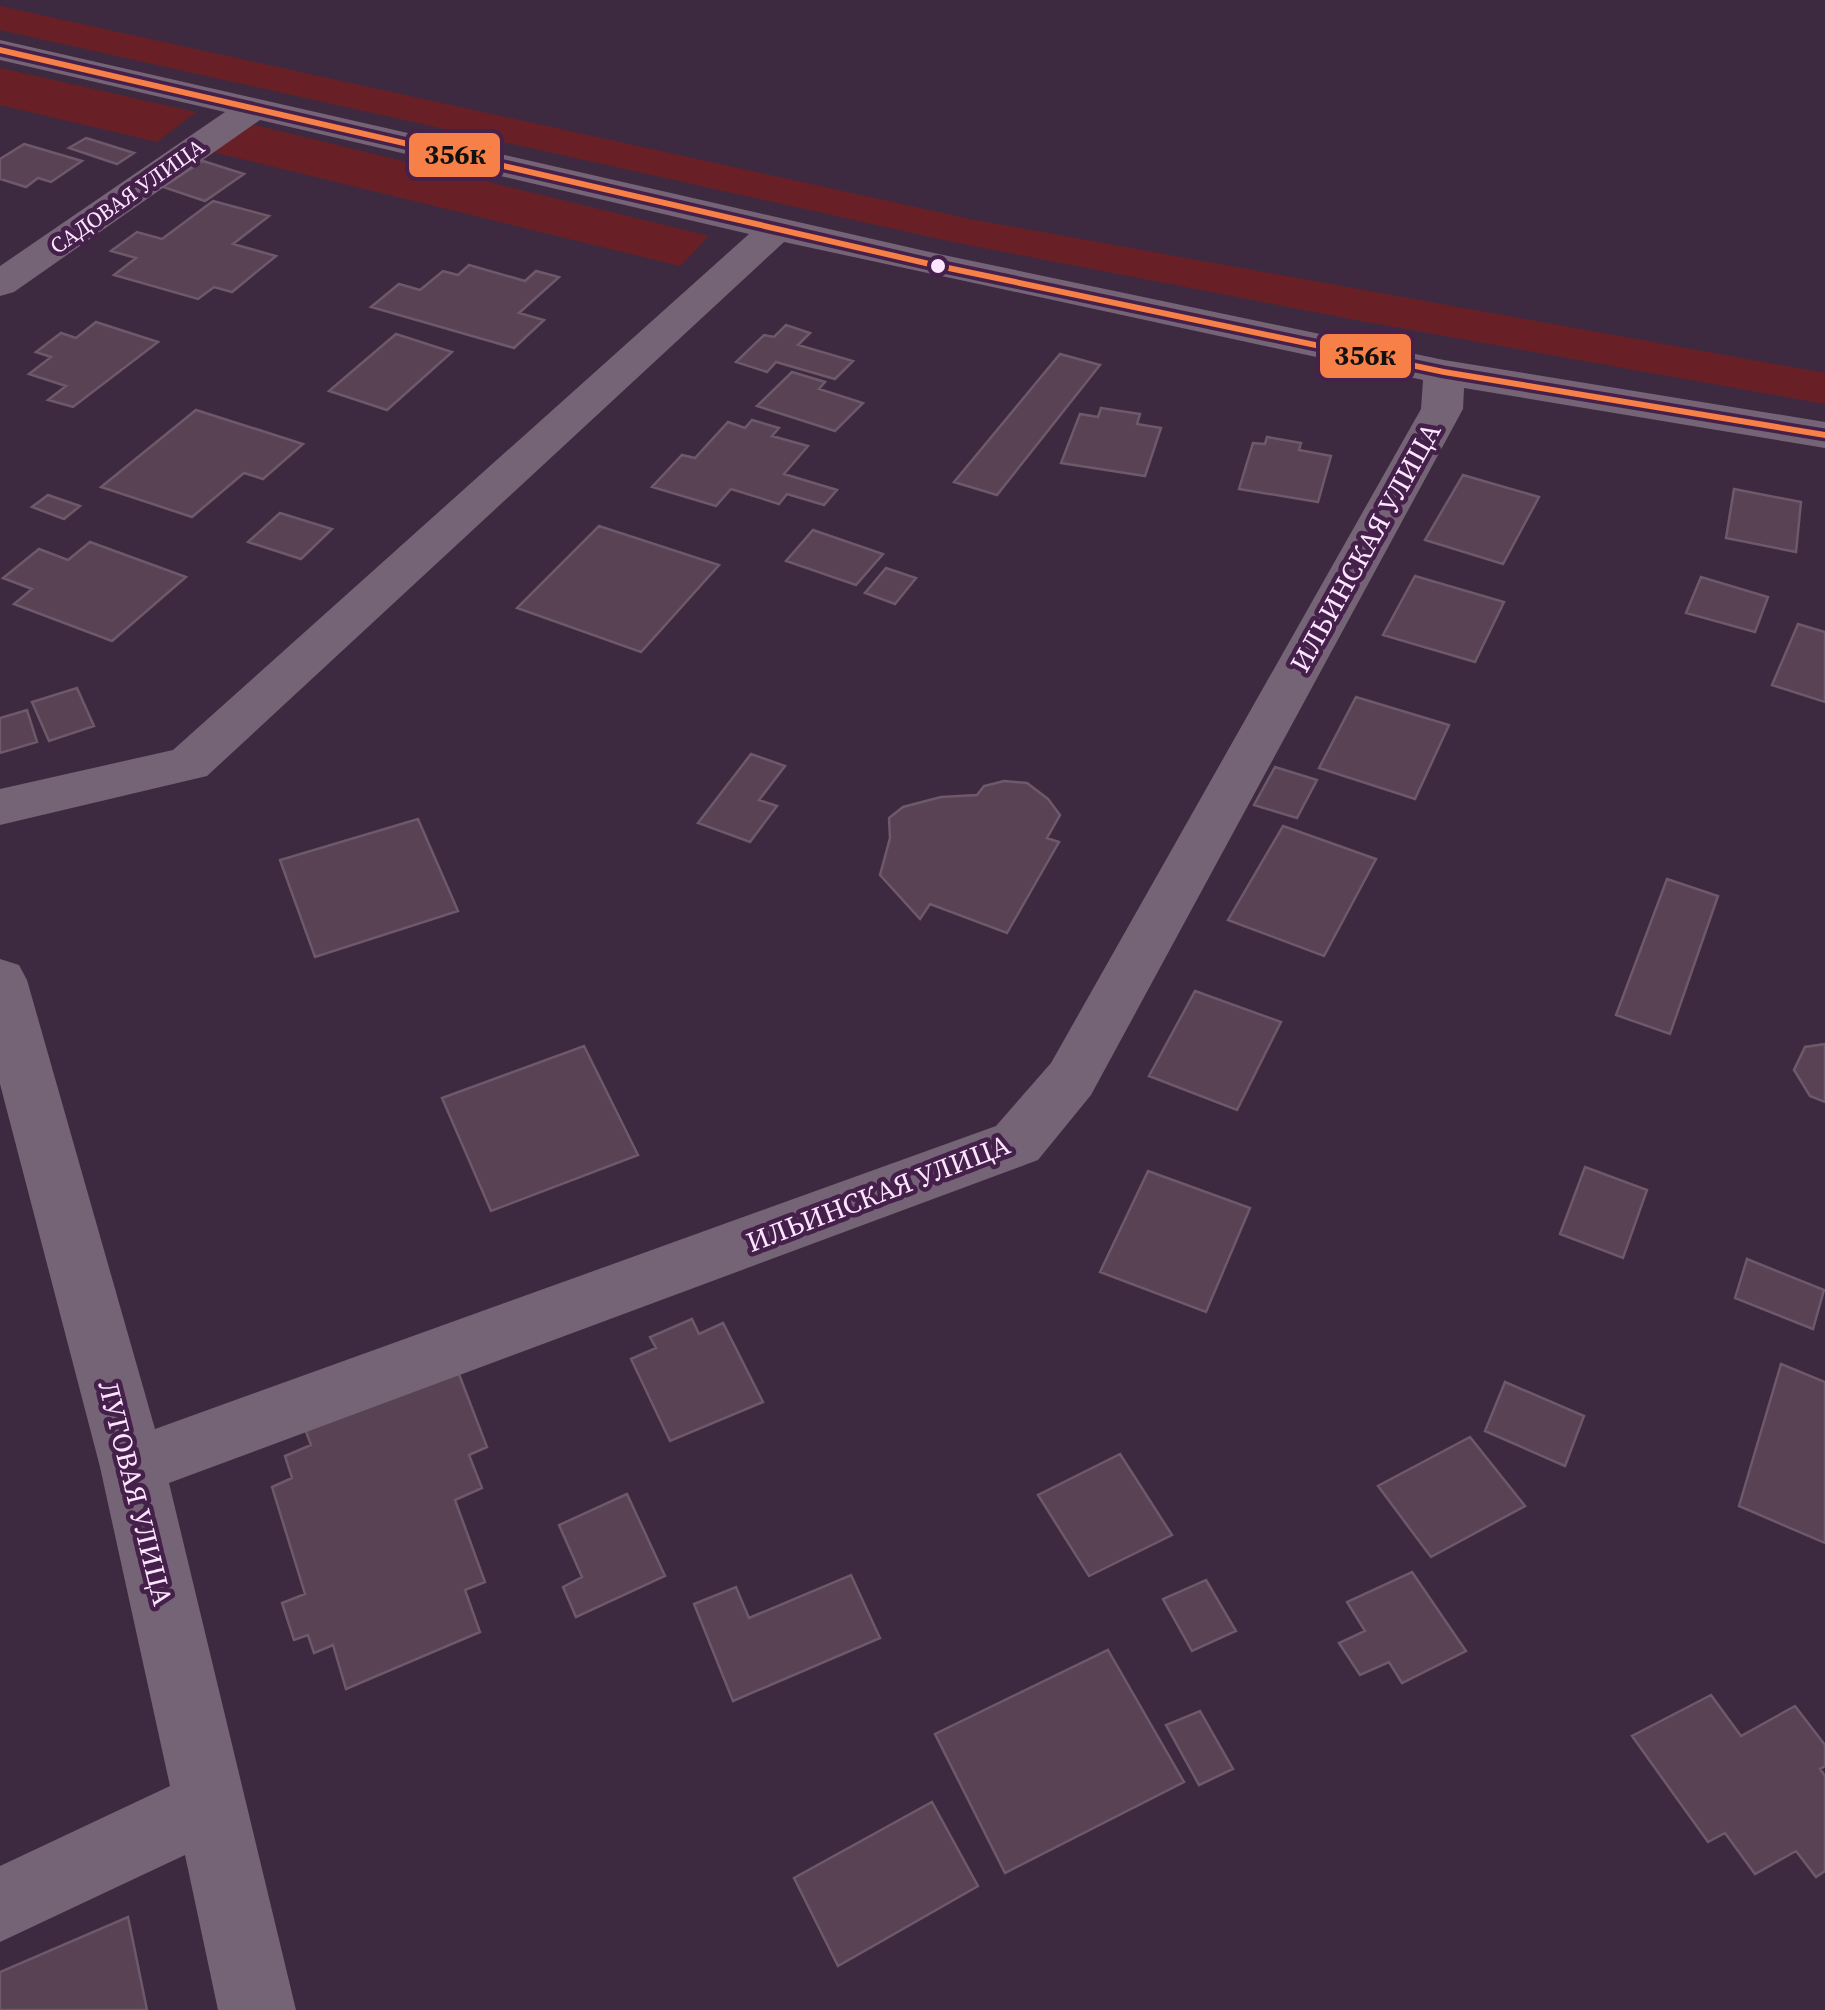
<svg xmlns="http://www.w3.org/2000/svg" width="1825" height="2010" viewBox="0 0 1825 2010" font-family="'Source Serif 4',serif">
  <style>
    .green { fill: #682026 }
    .building { fill: #584254; stroke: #6d5969; stroke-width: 2.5 }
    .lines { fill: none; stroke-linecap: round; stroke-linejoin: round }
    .minor { fill: #746476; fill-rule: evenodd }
    .bus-1-casing { stroke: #45204a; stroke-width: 7 }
    .bus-1 { fill: #f78048; fill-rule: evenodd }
    .bus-dot { fill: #fce5ff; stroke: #45204a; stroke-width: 4 }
    .labels { text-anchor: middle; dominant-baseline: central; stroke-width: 9; stroke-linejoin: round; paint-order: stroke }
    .far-street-label { font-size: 22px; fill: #fce5ff; stroke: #45204a }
    .street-label { font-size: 28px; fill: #fce5ff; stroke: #45204a }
    .line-badge { stroke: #45204a; stroke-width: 4 }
    .pale-badge-label { font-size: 28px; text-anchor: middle; font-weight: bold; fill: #111 }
  </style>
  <rect width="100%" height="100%" fill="#3e2a40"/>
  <path class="green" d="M 0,6 L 970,219 L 1825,373 L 1825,404 L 1361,321 L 953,242 L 0,30 Z
    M 0,68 L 196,112 L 157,142 L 0,105 Z
    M 247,123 L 709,236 L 680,266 L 209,151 Z"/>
  <path class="building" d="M 86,138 L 134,153 L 117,164 L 69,148 Z
    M 24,144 L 82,161 L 51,182 L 38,178 L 26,187 L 0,179 L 0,159 Z
    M 203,161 L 244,174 L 205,201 L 163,187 Z
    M 213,201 L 269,216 L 233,244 L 276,256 L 232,292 L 214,287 L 198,299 L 114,275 L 136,258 L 111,251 L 137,232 L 162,239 Z
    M 469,265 L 525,281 L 536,271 L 559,277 L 519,313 L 544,320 L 514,348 L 371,307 L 399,284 L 420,290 L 443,271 L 458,275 Z
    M 96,322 L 158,342 L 73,407 L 48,400 L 66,386 L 29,374 L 51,357 L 36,352 L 61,333 L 76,338 Z
    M 786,325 L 810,333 L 798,345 L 853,361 L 835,379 L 776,362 L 767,372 L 736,362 L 764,335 L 774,337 Z
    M 396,334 L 452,352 L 387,410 L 329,391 Z
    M 1060,354 L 1100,365 L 997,495 L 954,482 Z
    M 792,372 L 825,382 L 819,389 L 863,403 L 835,431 L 757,406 Z
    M 1101,408 L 1140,414 L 1137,424 L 1161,428 L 1145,476 L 1061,463 L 1080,414 L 1098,417 Z
    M 196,410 L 303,444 L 263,479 L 244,473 L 192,517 L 101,487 Z
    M 752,420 L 779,428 L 772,436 L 808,446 L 784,474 L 837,490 L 824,505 L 787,494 L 779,504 L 731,489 L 716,506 L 652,487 L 682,455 L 695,458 L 728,422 L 745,428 Z
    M 1267,437 L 1301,443 L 1299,450 L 1331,456 L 1318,502 L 1239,489 L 1253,443 L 1265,444 Z
    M 1463,475 L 1539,497 L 1503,564 L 1425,540 Z
    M 1734,489 L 1801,502 L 1796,552 L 1726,538 Z
    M 48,495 L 80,506 L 64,519 L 32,507 Z
    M 280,513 L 332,529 L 301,559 L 248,542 Z
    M 599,526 L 719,565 L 641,652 L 517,608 Z
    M 813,530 L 883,554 L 856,585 L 786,561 Z
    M 90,542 L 186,577 L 112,641 L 14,604 L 32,589 L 3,578 L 39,549 L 68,560 Z
    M 886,568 L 916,578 L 895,604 L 865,593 Z
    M 1415,576 L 1504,602 L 1475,662 L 1383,635 Z
    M 1701,577 L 1768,597 L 1755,632 L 1686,613 Z
    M 1798,624 L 1825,632 L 1825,702 L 1772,685 Z
    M 77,688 L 94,726 L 49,741 L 32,702 Z
    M 1356,697 L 1449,725 L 1415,799 L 1319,768 Z
    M 27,710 L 37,742 L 0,753 L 0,718 Z
    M 751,754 L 785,766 L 759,800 L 777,806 L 750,842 L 698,823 Z
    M 1275,767 L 1317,780 L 1297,818 L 1254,805 Z
    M 1004,781 L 1027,783 L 1048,799 L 1060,815 L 1047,838 L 1059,842 L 1007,933 L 930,904 L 920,919 L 880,875 L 890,838 L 889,818 L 903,807 L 941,797 L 977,795 L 984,786 Z
    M 418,819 L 458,911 L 315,957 L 280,860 Z
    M 1283,826 L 1376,859 L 1324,956 L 1228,920 Z
    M 1667,879 L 1718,896 L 1670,1034 L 1616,1015 Z
    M 1195,991 L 1281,1022 L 1237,1110 L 1149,1076 Z
    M 1825,1044 L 1825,1102 L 1810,1096 L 1794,1070 L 1805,1047 Z
    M 584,1046 L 638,1155 L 491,1211 L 442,1098 Z
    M 1585,1167 L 1647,1190 L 1623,1258 L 1560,1234 Z
    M 1148,1171 L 1250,1208 L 1206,1312 L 1100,1272 Z
    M 1747,1259 L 1824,1290 L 1813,1329 L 1735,1298 Z
    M 692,1319 L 699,1334 L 723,1323 L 763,1402 L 670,1441 L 631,1359 L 656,1348 L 650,1337 Z
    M 1781,1364 L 1825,1382 L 1825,1543 L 1739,1506 Z
    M 457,1369 L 487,1447 L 469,1455 L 482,1488 L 455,1500 L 485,1582 L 465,1590 L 480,1632 L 346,1689 L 333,1645 L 314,1653 L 308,1635 L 294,1640 L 282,1603 L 305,1594 L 272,1487 L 292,1478 L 285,1456 L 311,1445 L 305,1429 Z
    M 1505,1382 L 1584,1416 L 1565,1466 L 1485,1431 Z
    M 1470,1437 L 1525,1506 L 1431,1557 L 1378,1486 Z
    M 1120,1454 L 1172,1535 L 1089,1576 L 1038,1495 Z
    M 627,1494 L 665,1576 L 576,1617 L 563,1587 L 582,1577 L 559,1525 Z
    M 1412,1572 L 1466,1651 L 1402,1683 L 1389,1662 L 1360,1675 L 1339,1643 L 1365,1631 L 1347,1602 Z
    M 851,1575 L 880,1638 L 733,1701 L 694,1604 L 736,1587 L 749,1618 Z
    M 1206,1580 L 1236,1631 L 1192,1651 L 1163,1599 Z
    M 1108,1650 L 1184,1782 L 1005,1873 L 935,1734 Z
    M 1711,1695 L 1741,1736 L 1795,1706 L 1825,1745 L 1825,1766 L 1820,1769 L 1825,1776 L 1825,1871 L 1816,1877 L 1796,1851 L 1755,1874 L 1725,1833 L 1708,1842 L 1632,1736 Z
    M 1200,1711 L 1233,1769 L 1199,1785 L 1166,1725 Z
    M 932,1802 L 978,1886 L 838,1966 L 794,1878 Z
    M 128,1917 L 147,2010 L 0,2010 L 0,1972 Z"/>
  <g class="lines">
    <path class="minor" d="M 0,40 L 934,253 L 1444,360 L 1825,422 L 1825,448 L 1464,388 L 1463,409 L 1091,1095 L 1038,1160 L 169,1483 L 296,2010 L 218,2010 L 185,1855 L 0,1942 L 0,1866 L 170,1786 L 100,1467 L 0,1084 L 0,959 L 19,965 L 27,980 L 155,1429 L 996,1126 L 1051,1063 L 1421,409 L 1423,380 L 784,242 L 207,776 L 0,825 L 0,789 L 173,750 L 749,234 L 260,120 L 14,292 L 0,296 L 0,266 L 225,112 L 0,60 Z"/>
    <g class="bus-1-casing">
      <path id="bus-1" d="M 0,47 L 934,262 L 1444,369 L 1825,432 L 1825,438 L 1444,375 L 934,268 L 0,53 Z"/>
    </g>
    <use href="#bus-1" class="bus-1"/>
  </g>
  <circle class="bus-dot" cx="938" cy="266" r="9"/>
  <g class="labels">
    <g class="far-street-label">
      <text transform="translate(127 196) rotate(-35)">САДОВАЯ УЛИЦА</text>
    </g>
    <g class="street-label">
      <text transform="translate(1365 547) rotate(-61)">ИЛЬИНСКАЯ УЛИЦА</text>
      <text transform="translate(878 1193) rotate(-21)">ИЛЬИНСКАЯ УЛИЦА</text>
      <text transform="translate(136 1493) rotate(76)">ЛУГОВАЯ УЛИЦА</text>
    </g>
  </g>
  <g class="line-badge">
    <rect x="407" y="131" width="95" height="48" rx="10" fill="#f78048"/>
    <rect x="1318" y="332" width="95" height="48" rx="10" fill="#f78048"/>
  </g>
  <g class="pale-badge-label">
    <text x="455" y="164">356к</text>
    <text x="1365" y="365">356к</text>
  </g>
</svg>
